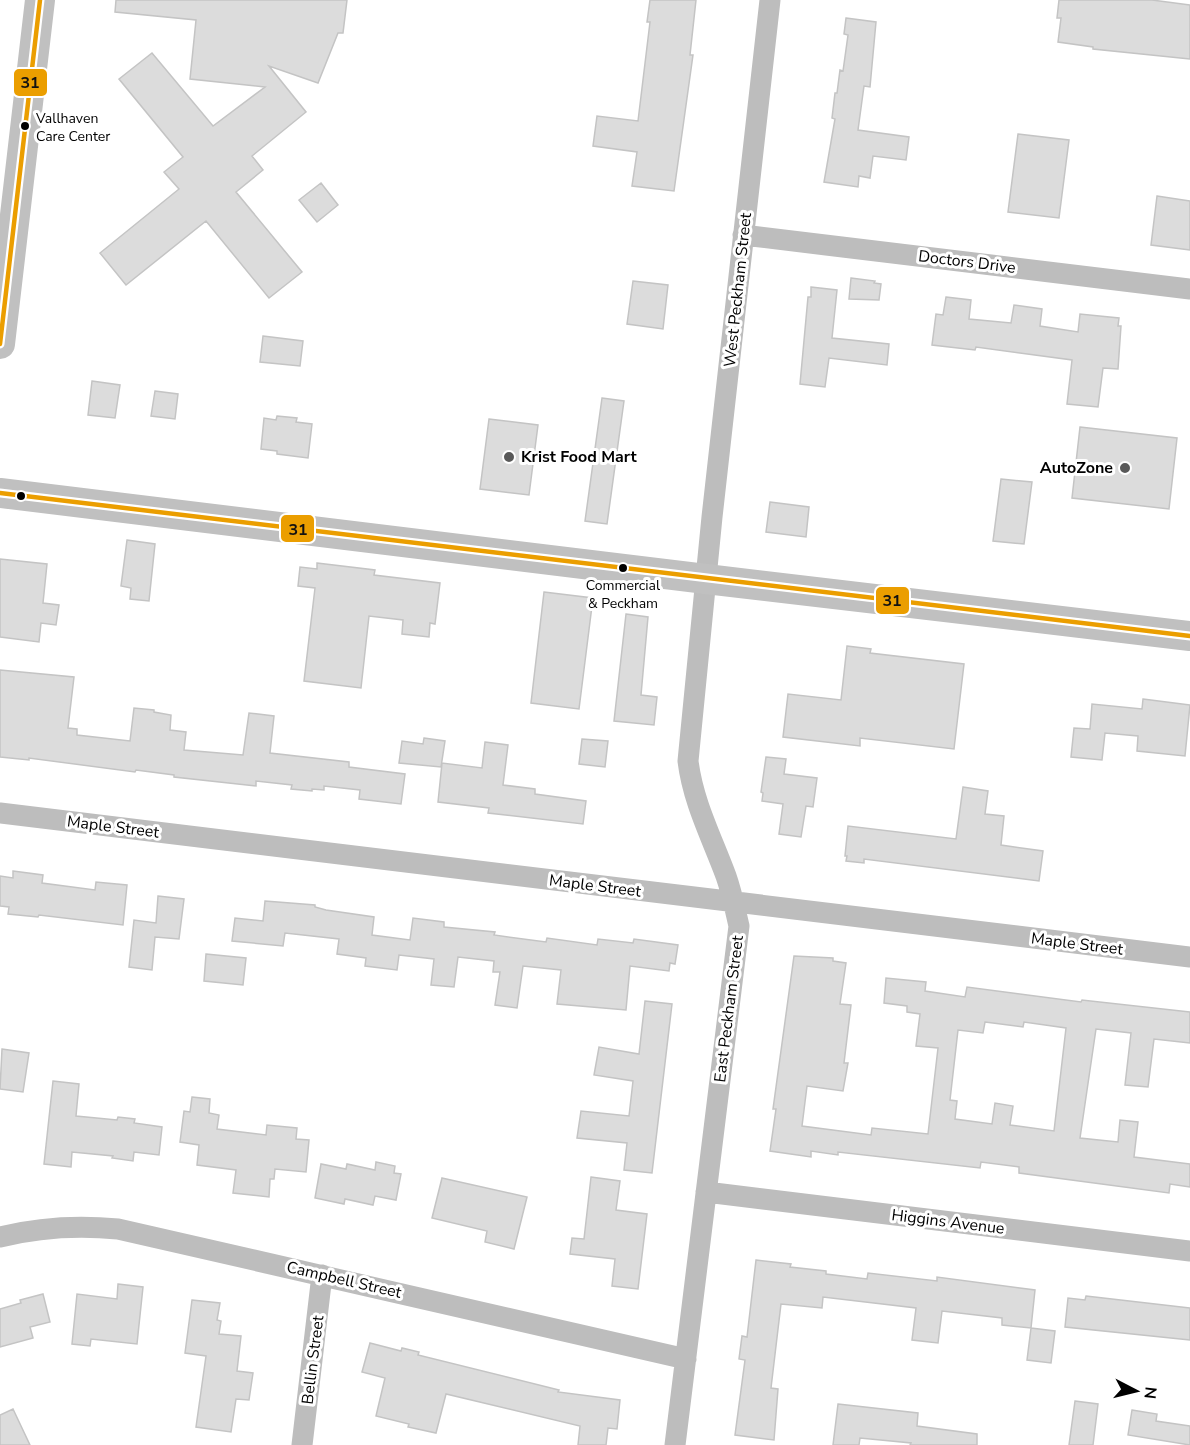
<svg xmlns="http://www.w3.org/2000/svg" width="1190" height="1445" viewBox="0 0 1190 1445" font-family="'Nunito Sans',sans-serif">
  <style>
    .building { fill: #dcdcdc; stroke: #c4c4c4; stroke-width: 1.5; fill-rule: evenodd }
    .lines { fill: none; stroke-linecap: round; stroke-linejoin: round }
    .street { stroke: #bdbdbd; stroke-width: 21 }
    .secondary { stroke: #c0c0c0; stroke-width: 30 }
    .bus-1-casing { stroke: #fff; stroke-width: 9 }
    .bus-1 { stroke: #eb9e00; stroke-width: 4.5 }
    .bus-dot { fill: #000; stroke: #fff; stroke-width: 2 }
    .poi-dot { fill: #595959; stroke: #fff; stroke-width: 2 }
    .labels { text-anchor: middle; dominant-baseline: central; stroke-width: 6; stroke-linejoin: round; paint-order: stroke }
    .bus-label { font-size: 14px; fill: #000; stroke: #fff; text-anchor: start }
    .street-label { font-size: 16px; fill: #000; stroke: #fff }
    .poi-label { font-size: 16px; font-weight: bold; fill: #000; stroke: #fff; text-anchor: start }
    .line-badge { stroke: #fff; stroke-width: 2 }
    .pale-badge-label { font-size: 16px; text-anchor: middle; font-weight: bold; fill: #111 }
  </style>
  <rect width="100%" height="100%" fill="#fff"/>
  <path class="building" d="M 116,0 L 347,0 L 343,33 L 338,33 L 318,83 L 269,66 L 306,112 L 252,156 L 263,170 L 236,192 L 302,272 L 269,298 L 206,221 L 126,285 L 100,253 L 179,189 L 164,172 L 183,157 L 119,79 L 152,53 L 213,126 L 265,87 L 190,79 L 196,20 L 115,12 Z
    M 650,0 L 696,0 L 690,55 L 693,55 L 674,191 L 632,186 L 637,152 L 593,146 L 597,116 L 638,121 L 650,22 L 647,22 Z
    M 1059,0 L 1152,0 L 1190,5 L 1190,59 L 1093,49 L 1093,47 L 1058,42 L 1061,18 L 1057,18 Z
    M 846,18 L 876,22 L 870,87 L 864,86 L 858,130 L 909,137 L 906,160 L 873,156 L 870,178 L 859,176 L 858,187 L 824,182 L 835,119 L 832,118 L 835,93 L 837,93 L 840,70 L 843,71 L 848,35 L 844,34 Z
    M 1018,134 L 1069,140 L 1059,218 L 1008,212 Z
    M 321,183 L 338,205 L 317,222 L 299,200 Z
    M 1157,196 L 1190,201 L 1190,250 L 1151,245 Z
    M 851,278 L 875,281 L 874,283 L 881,284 L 879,300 L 849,299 Z
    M 633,281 L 668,285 L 663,329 L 627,324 Z
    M 811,287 L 837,290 L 832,338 L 889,344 L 887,365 L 829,358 L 825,387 L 800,384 L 808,297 L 811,297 Z
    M 946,297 L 971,300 L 969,319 L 1011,323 L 1014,305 L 1042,309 L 1040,326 L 1078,332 L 1080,314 L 1119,318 L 1118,326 L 1121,326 L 1118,369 L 1103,368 L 1098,407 L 1067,404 L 1072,360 L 976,347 L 975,350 L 932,345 L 936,314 L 943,315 Z
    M 263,336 L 303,341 L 300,366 L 260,362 Z
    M 92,381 L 120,385 L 115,418 L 88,415 Z
    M 155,391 L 178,394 L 175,419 L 151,416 Z
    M 602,398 L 624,401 L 607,524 L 585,521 Z
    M 277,416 L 297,418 L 296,422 L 312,424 L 308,458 L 277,454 L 277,451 L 261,449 L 264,418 L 276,420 Z
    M 489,419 L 538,425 L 529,495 L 480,489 Z
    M 1080,427 L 1177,438 L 1169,509 L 1072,498 Z
    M 1001,479 L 1032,482 L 1024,544 L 993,541 Z
    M 770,502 L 809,507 L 806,537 L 766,532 Z
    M 127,540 L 155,544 L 149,601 L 130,599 L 131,588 L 121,586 Z
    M 0,559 L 47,564 L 43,603 L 59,605 L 56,625 L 41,623 L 39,642 L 0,637 Z
    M 317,563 L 375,570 L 374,575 L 440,583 L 435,624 L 430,623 L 429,637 L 402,634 L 403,620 L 369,616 L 361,688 L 304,681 L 315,588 L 298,586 L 300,567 L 317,569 Z
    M 544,592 L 593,598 L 579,709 L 531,703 Z
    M 626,614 L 648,617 L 641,695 L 657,697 L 654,725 L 614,721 Z
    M 847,646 L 871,649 L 870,653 L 964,664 L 954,749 L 860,738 L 860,746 L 783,737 L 788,694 L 841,700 Z
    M 0,670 L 74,677 L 68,728 L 77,729 L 77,735 L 130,741 L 134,708 L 154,710 L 154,712 L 171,715 L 170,730 L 186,732 L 184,750 L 243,755 L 249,713 L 274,716 L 270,753 L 349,762 L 349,767 L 405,774 L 401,804 L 359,799 L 360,790 L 324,786 L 324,790 L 312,789 L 312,791 L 291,789 L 292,785 L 256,781 L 256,786 L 174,777 L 174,775 L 136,770 L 135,772 L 29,758 L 29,760 L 0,757 Z
    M 1143,699 L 1190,705 L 1185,756 L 1137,751 L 1138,736 L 1105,733 L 1102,760 L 1071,757 L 1074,728 L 1090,729 L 1092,704 L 1142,709 Z
    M 424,738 L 445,741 L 441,767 L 399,763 L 402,741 L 423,744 Z
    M 582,739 L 608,741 L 605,767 L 579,764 Z
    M 485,742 L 508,745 L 503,785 L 535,789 L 535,794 L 586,801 L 583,824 L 488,813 L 489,808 L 438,802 L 442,763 L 482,768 Z
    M 766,757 L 786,759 L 784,774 L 817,778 L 813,807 L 806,806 L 801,837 L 779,834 L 783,804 L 762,801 L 763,793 L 761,792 Z
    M 963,787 L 988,791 L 985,814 L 1004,816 L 1001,845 L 1043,851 L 1039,881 L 864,859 L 864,863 L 846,861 L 847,856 L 845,856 L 848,826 L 956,839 Z
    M 13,871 L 43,875 L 42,883 L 95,890 L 96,882 L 127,885 L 123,925 L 39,915 L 38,917 L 8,914 L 9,907 L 0,906 L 0,876 L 13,878 Z
    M 158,896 L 184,899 L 179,939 L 155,937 L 152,970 L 129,967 L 134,920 L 156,923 Z
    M 265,901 L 315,905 L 315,907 L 326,910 L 374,917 L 372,935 L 410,940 L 413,918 L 444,922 L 444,927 L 495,932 L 494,935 L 546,942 L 547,938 L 597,945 L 598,939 L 633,943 L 634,939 L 678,945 L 675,964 L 670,963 L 669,971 L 630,966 L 626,1010 L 557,1004 L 561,970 L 523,966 L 517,1008 L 495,1005 L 500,972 L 493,972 L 494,961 L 458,957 L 454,987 L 431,985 L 434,959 L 399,955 L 397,970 L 365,966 L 366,958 L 337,954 L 339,939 L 285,933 L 283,946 L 232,941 L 235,918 L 263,921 Z
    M 206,954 L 246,958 L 243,985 L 204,981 Z
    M 794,956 L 833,958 L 833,961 L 846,963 L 840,1004 L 851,1005 L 844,1063 L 848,1063 L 843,1091 L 807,1086 L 802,1126 L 871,1135 L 872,1128 L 928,1134 L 938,1048 L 916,1046 L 920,1014 L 907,1012 L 907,1006 L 884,1003 L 886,978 L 926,982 L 925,991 L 965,997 L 967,987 L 1081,1002 L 1082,1000 L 1190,1012 L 1190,1043 L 1154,1039 L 1148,1087 L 1125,1085 L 1131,1033 L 1096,1029 L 1080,1138 L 1118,1142 L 1120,1120 L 1138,1122 L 1134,1157 L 1190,1164 L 1190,1187 L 1170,1184 L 1169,1193 L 1019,1173 L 1019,1167 L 981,1162 L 980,1168 L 838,1152 L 838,1155 L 811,1151 L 811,1157 L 770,1151 L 776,1109 L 773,1109 ZM 985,1022 L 1023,1027 L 1024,1022 L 1066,1028 L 1054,1131 L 1010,1125 L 1013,1106 L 995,1103 L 992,1124 L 955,1119 L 957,1101 L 950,1100 L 958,1030 L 983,1033 Z
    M 645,1001 L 672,1004 L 652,1173 L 624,1170 L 627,1143 L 577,1138 L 581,1111 L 629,1116 L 633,1081 L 594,1075 L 599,1047 L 639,1054 Z
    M 2,1049 L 29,1053 L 23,1092 L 0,1089 Z
    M 53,1081 L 79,1084 L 76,1116 L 117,1120 L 118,1117 L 135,1119 L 134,1123 L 162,1127 L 159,1155 L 134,1152 L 133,1161 L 112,1158 L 113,1156 L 72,1152 L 71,1167 L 44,1164 Z
    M 192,1097 L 210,1099 L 209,1113 L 219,1115 L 217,1129 L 266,1135 L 267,1125 L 297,1128 L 296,1139 L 309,1140 L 306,1172 L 275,1169 L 274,1179 L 270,1179 L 269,1197 L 233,1193 L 236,1170 L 197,1165 L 199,1145 L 180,1142 L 184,1111 L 190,1112 Z
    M 376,1162 L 395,1166 L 394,1173 L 401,1174 L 396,1200 L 375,1196 L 373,1205 L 345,1199 L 344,1204 L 315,1198 L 321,1164 L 346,1169 L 347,1164 L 375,1170 Z
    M 591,1177 L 620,1181 L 616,1210 L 647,1214 L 638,1289 L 612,1286 L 615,1259 L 570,1254 L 572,1238 L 584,1239 Z
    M 442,1178 L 527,1197 L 514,1249 L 485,1242 L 487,1231 L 432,1218 Z
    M 756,1260 L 791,1264 L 790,1267 L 826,1271 L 826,1274 L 867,1279 L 868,1273 L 937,1281 L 937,1277 L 1035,1290 L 1031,1328 L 1002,1325 L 1002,1318 L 942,1311 L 938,1343 L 912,1340 L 916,1308 L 823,1297 L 822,1308 L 781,1304 L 771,1388 L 778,1389 L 774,1440 L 735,1435 L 745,1360 L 739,1359 L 742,1336 L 747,1337 Z
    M 118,1284 L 143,1287 L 137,1344 L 91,1339 L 90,1346 L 72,1344 L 77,1294 L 117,1299 Z
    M 43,1294 L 50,1322 L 30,1327 L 33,1338 L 0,1347 L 0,1309 L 21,1303 L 20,1300 Z
    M 1086,1296 L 1190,1308 L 1190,1340 L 1065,1327 L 1068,1298 L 1085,1300 Z
    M 192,1300 L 220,1303 L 217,1320 L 221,1321 L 219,1334 L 241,1336 L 237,1371 L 253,1373 L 249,1400 L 236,1399 L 231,1432 L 196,1427 L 206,1356 L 185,1353 Z
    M 1031,1328 L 1055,1331 L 1051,1363 L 1027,1360 Z
    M 370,1343 L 401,1351 L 402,1348 L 419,1352 L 418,1355 L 559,1390 L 558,1392 L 620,1400 L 617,1429 L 608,1428 L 606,1445 L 578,1445 L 580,1426 L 446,1394 L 436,1433 L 408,1427 L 409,1424 L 376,1416 L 385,1378 L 362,1372 Z
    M 1075,1401 L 1098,1404 L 1093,1445 L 1069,1445 Z
    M 838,1404 L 918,1413 L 917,1426 L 977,1434 L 977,1445 L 910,1445 L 911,1443 L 860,1438 L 859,1445 L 833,1445 Z
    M 13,1409 L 30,1445 L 0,1445 L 0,1415 Z
    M 1132,1410 L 1157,1414 L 1156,1421 L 1190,1426 L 1190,1445 L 1128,1435 Z"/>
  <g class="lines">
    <path class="street" d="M 743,235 L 1190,289
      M 0,813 L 1190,957
      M 706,1192 L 1190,1251
      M 0,1237 C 40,1227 77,1225 118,1229 L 686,1359
      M 302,1445 L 322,1275
      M 675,1445 L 739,926 C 735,909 732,893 726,876 C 712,838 693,802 688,761 L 712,517 L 770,0"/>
    <path class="secondary" d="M 0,344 L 40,0
      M 0,493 L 706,579 L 1190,636"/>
    <g class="bus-1-casing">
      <path id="bus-1" d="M 0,344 L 40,0
        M 0,493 L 1190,636"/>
    </g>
    <use href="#bus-1" class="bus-1"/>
  </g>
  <g class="bus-dot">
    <circle cx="25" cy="126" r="5"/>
    <circle cx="21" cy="496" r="5"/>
    <circle cx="623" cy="568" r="5"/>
  </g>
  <g class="poi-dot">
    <circle cx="509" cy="457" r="6"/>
    <circle cx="1125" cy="468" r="6"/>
  </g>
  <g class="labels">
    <g class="bus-label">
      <text x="36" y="118">Vallhaven<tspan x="36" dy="18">Care Center</tspan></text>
      <text x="623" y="585" text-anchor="middle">Commercial<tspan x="623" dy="18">&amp; Peckham</tspan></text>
    </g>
    <g class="street-label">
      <text transform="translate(967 262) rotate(7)">Doctors Drive</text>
      <text transform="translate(738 290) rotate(-84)">West Peckham Street</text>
      <text transform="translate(113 827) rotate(7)">Maple Street</text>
      <text transform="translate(595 886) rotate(7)">Maple Street</text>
      <text transform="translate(1077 944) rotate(7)">Maple Street</text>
      <text transform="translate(729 1009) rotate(-83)">East Peckham Street</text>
      <text transform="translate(948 1222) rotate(7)">Higgins Avenue</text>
      <text transform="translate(344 1280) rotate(13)">Campbell Street</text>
      <text transform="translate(313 1360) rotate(-83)">Bellin Street</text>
    </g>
    <g class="poi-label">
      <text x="521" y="457">Krist Food Mart</text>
      <text x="1113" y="468" text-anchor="end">AutoZone</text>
    </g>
  </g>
  <g class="line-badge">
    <rect x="13" y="68" width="35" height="29" rx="6" fill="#eb9e00"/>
    <rect x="280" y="514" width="35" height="29" rx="6" fill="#eb9e00"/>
    <rect x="875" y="586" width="35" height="29" rx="6" fill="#eb9e00"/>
  </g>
  <g class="pale-badge-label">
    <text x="30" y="88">31</text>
    <text x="298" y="535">31</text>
    <text x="892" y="606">31</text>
  </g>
  <g transform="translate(1136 1391) rotate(97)" stroke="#ffffff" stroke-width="4.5" paint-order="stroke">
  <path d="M0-4.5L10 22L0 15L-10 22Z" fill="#000000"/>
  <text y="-9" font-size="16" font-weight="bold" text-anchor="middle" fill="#000000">N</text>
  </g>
</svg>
